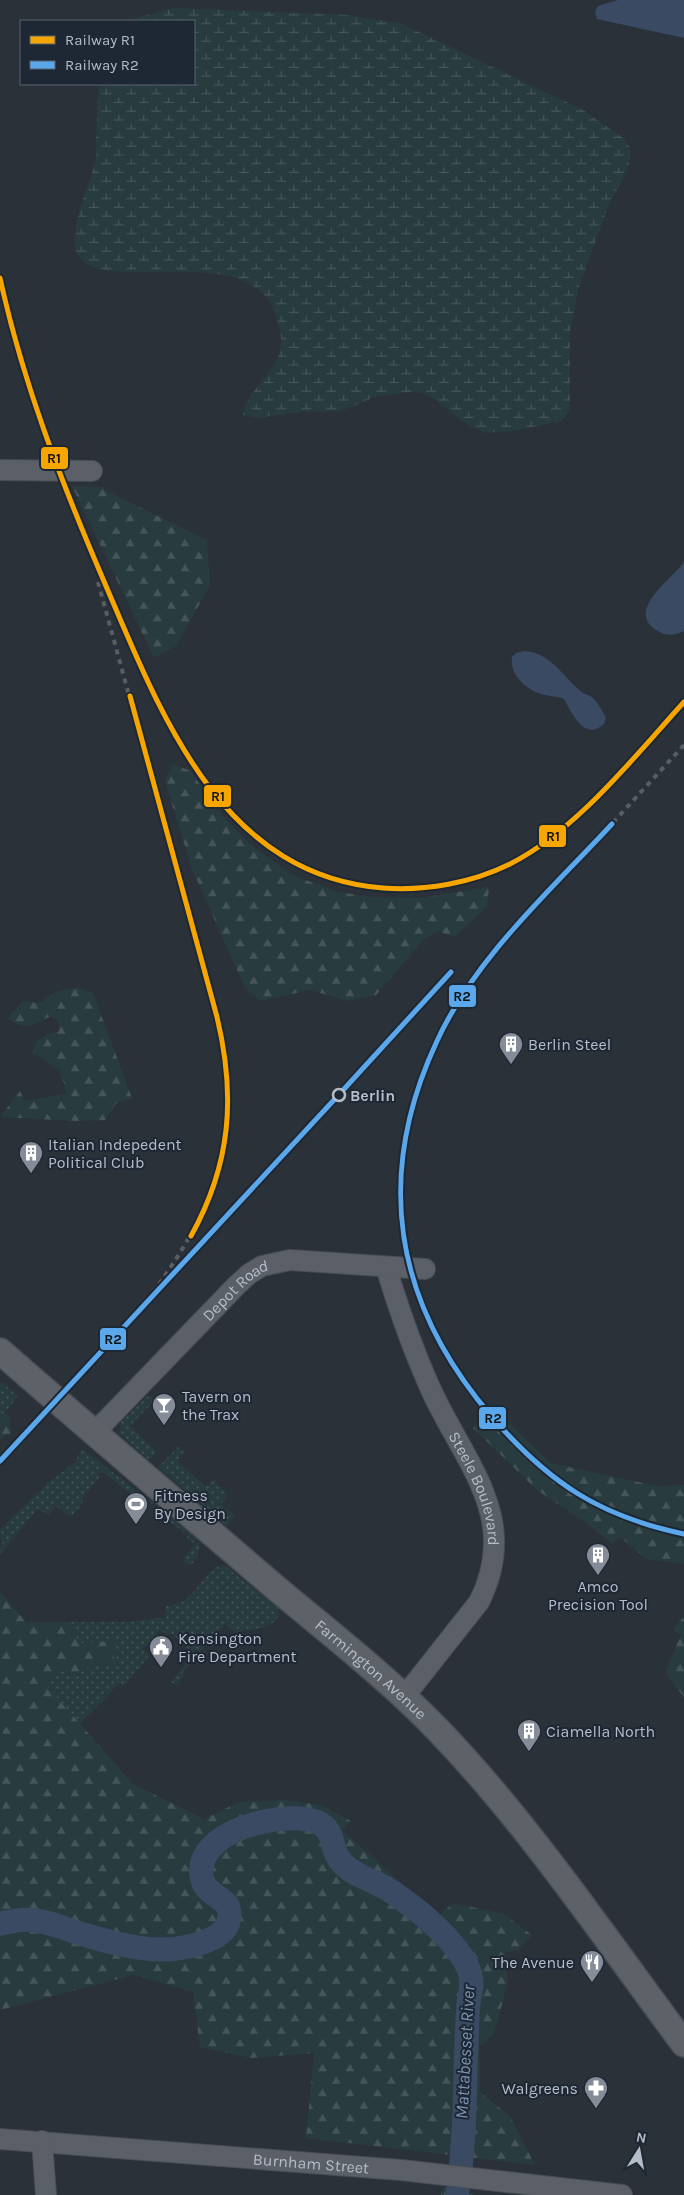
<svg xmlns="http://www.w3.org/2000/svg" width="684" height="2195" viewBox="0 0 684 2195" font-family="Karla,sans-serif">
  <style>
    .grass { fill: url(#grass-dots) }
    .forest { fill: url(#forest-firs) }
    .wetland { fill: url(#wetland-marsh) }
    .park { fill: url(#park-tufts) }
    .water { fill: #3a4a63 }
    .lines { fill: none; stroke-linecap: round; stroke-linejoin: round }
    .river { stroke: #3a4a63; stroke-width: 24 }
    .minor-casing { stroke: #494d53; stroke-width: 22 }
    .major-casing { stroke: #494d56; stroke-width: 28 }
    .minor { stroke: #5b5f67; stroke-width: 20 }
    .major { stroke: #5d6168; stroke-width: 25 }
    .rail { stroke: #595e64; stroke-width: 4; stroke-dasharray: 5 5; stroke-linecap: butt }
    .rail-1-casing { stroke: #1e2734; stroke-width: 9 }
    .rail-2-casing { stroke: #1e2734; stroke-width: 9 }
    .rail-1 { stroke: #f7a600; stroke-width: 5 }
    .rail-2 { stroke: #5aa8eb; stroke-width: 5 }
    .stop-dot { fill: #1e2734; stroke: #b5bdc9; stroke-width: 2.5 }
    .labels { text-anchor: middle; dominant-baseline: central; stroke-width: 4; stroke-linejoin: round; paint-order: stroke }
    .poi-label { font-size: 16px; fill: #b5bdc9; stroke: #1e2734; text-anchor: start }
    .stop-label { font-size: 16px; font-weight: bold; fill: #b5bdc9; stroke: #1e2734; text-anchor: start }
    .street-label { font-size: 16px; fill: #b5bdc9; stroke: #1e2734 }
    .water-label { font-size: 18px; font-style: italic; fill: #7d93b1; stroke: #1e2734 }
    .line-badge { stroke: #1e2734; stroke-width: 2 }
    .pale-badge-label { font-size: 14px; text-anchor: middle; font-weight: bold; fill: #111 }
  </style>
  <defs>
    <pattern id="grass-dots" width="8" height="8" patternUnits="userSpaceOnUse" patternTransform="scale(1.25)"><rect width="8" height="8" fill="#283b3f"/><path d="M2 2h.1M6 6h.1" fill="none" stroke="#455559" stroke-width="1.8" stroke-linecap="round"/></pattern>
    <pattern id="forest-firs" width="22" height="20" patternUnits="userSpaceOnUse" patternTransform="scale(1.25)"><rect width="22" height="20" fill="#283b3f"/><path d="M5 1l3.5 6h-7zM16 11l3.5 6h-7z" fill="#455559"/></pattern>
    <pattern id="wetland-marsh" width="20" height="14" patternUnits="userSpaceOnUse" patternTransform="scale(1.25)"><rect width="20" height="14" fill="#283b3f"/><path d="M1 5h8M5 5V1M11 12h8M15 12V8" fill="none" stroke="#455559"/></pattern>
    <pattern id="park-tufts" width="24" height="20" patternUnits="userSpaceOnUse" patternTransform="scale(1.25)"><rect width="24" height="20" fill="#283b3f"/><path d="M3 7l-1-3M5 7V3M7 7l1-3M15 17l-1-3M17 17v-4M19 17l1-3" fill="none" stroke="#455559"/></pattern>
  </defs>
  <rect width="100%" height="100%" fill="#2b3139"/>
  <path class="grass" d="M 3,1383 L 18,1396 L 3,1415 L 0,1414 L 0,1384 Z
    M 150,1396 L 155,1400 L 130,1426 L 157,1452 L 149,1460 L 119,1433 L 121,1422 L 145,1398 Z
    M 178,1447 L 184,1452 L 177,1461 L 206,1487 L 214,1480 L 228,1495 L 221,1504 L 235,1516 L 227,1526 L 158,1467 Z
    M 82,1449 L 153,1503 L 152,1505 L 137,1494 L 129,1493 L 103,1472 L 96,1473 L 100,1477 L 82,1498 L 84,1500 L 73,1516 L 68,1515 L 56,1506 L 49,1515 L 37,1509 L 0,1555 L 0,1547 L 3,1542 L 0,1538 L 0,1529 L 48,1483 L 75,1462 Z
    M 161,1510 L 197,1539 L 193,1543 L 188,1540 L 187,1535 L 157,1511 Z
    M 198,1541 L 200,1544 C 200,1552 196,1560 190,1566 L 182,1560 Z
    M 224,1565 L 278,1608 C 283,1630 249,1628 235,1633 L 225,1624 L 182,1673 L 184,1676 L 177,1686 L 171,1682 L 194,1654 L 170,1633 L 167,1635 L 160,1630 L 143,1649 L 150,1655 L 123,1687 L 119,1683 L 101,1703 L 80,1723 L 47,1686 L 56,1669 L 72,1674 L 99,1663 L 112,1667 L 79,1643 L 69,1622 L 130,1622 L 165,1617 L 166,1606 C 175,1605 182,1603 189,1597 C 201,1586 207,1568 224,1565 Z"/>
  <path class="forest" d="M 72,486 L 103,487 L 106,491 L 207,540 L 210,585 L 176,646 L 154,658 Z
    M 173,764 L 191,771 L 215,808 L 249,843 L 292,875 L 339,892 L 372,897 L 421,898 L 489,887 L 487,907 L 454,937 L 438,931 L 424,939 L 376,995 L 348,1001 L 310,990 L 261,1001 L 245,988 L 192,869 L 165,781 Z
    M 77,987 L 93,993 L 132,1098 L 116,1103 L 105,1120 L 76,1121 L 0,1117 L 20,1091 L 25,1101 L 66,1094 C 64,1070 51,1064 33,1052 C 35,1037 47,1035 59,1031 L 58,1020 L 51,1016 C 33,1025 26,1032 8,1018 L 22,1001 L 40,1003 L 58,991 Z
    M 489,1403 L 550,1463 L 657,1486 L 684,1485 L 684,1564 L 646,1559 L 620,1537 L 613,1544 L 586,1523 L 537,1490 L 473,1428 Z
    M 0,1414 L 10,1415 L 11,1433 L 0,1439 Z
    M 0,1592 L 26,1622 L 69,1622 L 80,1643 L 115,1641 L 113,1667 L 99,1663 L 72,1674 L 56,1669 L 47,1686 L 133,1784 L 204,1819 L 239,1802 L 285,1800 L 321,1805 L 351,1821 L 342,1830 L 438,1916 L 453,1903 L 504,1914 L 532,1935 L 518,1950 L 505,1953 L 508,1982 L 494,2034 L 480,2046 L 480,2092 L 510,2116 L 535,2165 L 306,2138 L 314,2053 L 251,2058 L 200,2047 L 193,1992 L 134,1975 L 0,2010 Z
    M 684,1616 L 684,1697 L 665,1673 L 681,1634 L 673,1630 Z"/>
  <path class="wetland" d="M 173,8 L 348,15 L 402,24 L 583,110 L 623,138 L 629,146 L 631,155 L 628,169 L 609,204 L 578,290 L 570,333 L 570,410 L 561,421 L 513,431 L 485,433 L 462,421 L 433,398 L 422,393 L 409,392 L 374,397 L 352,407 L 340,411 L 300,412 L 256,418 L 243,415 C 247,387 281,372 281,342 C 282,336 279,330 278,324 C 261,230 94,303 76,251 C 69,230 89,185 95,163 C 97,156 96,148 96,141 C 97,122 97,103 99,84 L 194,84 L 194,21 L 126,21 Z"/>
  <path class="park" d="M 443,2187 L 475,2195 L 441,2195 Z"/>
  <path class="water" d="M 618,0 L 684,0 L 684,38 L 597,19 L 595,12 L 598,6 Z
    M 684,562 L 684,631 C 675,635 667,637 658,631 C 623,612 673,578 684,562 Z
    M 524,651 C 548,652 561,673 577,688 C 581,692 585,694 590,696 C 597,700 603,712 606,718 L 604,724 C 584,742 572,713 564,699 C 558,696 552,697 545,695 C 528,692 509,675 512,657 L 516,653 Z"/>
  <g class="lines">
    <path class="river" d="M 0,1924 C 11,1921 23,1919 34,1920 C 48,1922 62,1927 75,1932 C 121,1946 172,1961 217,1936 C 228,1929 232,1918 228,1906 C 220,1896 205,1892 202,1879 C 191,1831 283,1809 317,1822 C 337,1830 329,1851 343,1864 C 355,1876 372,1880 386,1888 C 413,1905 460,1942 470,1973 C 474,1987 468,1996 468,2010 C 464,2071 467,2134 457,2195"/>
    <g class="minor-casing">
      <g id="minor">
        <path d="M 0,470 L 92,471"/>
        <path id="s1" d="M 386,1267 C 399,1310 414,1353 433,1394 C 466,1464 521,1520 479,1602 L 404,1697"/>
        <path id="s2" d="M 95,1432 L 236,1286 L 249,1274 L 262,1266 L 290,1260 L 425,1269"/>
        <path id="s3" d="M 0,2139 L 401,2170 L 622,2195"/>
        <path d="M 42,2141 L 46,2195"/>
      </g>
    </g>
    <g class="major-casing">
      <g id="major">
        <path id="s4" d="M 0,1351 C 91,1431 184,1509 276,1588 C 331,1634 389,1679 439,1731 C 530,1826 605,1938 684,2044"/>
      </g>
    </g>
    <use href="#minor" class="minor"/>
    <use href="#major" class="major"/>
    <path class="rail" d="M 0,278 C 23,383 61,481 103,579 C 159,709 218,875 383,888 C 426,891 472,883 510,864 C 576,831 635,756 684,702
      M 98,582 L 217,1017 C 246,1139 215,1211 142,1307
      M 684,745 L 501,945 C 482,967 464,990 450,1015 C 395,1111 382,1234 434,1334 C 450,1364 470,1391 492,1417 C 549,1483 598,1516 684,1534"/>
    <g class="rail-1-casing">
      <path id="rail-1" d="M 0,278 C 23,383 61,481 103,579 C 159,709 218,875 383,888 C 426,891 472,883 510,864 C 576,831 635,756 684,702
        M 130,696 L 217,1017 C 236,1096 231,1164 191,1236"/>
    </g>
    <g class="rail-2-casing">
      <path id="rail-2" d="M 612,824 C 550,891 475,958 437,1041 C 373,1178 395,1304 492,1417 C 549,1483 599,1516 684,1534
        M 0,1461 L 345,1088 L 451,972"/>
    </g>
    <use href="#rail-1" class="rail-1"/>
    <use href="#rail-2" class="rail-2"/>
  </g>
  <defs>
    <g id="building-pin" transform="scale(1.25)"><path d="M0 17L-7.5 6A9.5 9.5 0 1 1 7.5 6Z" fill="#858c97" stroke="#1e2734"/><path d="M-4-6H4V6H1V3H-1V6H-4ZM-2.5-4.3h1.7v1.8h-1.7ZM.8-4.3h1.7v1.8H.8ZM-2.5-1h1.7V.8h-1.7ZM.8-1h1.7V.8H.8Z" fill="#fff"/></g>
    <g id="bar-pin" transform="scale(1.25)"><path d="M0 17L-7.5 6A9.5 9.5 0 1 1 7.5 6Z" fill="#858c97" stroke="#1e2734"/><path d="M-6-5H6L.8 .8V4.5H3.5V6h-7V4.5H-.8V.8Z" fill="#fff"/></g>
    <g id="stadium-pin" transform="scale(1.25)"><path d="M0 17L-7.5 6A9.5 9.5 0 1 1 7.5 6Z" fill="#858c97" stroke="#1e2734"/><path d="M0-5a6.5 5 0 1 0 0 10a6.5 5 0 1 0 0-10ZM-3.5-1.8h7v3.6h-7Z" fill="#fff"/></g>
    <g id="civic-pin" transform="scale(1.25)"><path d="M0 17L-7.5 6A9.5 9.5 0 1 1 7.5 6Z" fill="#858c97" stroke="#1e2734"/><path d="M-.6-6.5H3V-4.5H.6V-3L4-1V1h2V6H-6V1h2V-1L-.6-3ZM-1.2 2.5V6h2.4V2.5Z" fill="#fff"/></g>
    <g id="restaurant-pin" transform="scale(1.25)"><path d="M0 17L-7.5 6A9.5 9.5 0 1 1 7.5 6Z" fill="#858c97" stroke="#1e2734"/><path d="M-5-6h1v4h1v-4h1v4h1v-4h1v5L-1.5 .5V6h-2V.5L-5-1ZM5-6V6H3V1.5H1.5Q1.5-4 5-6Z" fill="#fff"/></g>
    <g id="pharmacy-pin" transform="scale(1.25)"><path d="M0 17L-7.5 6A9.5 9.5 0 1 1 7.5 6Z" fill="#858c97" stroke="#1e2734"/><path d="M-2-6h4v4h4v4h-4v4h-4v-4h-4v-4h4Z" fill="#fff"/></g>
  </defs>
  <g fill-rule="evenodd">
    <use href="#building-pin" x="511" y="1044"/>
    <use href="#building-pin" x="31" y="1153"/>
    <use href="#bar-pin" x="164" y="1405"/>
    <use href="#stadium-pin" x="136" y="1504"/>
    <use href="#building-pin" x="598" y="1555"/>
    <use href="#civic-pin" x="161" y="1647"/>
    <use href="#building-pin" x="529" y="1731"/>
    <use href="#restaurant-pin" x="592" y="1962"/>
    <use href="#pharmacy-pin" x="596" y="2088"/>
  </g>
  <circle class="stop-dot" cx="339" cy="1095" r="6"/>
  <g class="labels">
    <g class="poi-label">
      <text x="528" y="1044">Berlin Steel</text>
      <text x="48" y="1144">Italian Indepedent<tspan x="48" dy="18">Political Club</tspan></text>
      <text x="182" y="1396">Tavern on<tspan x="182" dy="18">the Trax</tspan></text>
      <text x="154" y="1495">Fitness<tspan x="154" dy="18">By Design</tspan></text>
      <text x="598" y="1586" text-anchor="middle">Amco<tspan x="598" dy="18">Precision Tool</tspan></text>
      <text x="178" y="1638">Kensington<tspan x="178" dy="18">Fire Department</tspan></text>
      <text x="546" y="1731">Ciamella North</text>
      <text x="574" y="1962" text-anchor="end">The Avenue</text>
      <text x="578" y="2088" text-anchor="end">Walgreens</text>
    </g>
    <g class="stop-label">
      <text x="350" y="1095">Berlin</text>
    </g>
    <g class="street-label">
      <text stroke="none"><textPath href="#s2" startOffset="200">Depot Road</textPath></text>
      <text stroke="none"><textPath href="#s1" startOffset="240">Steele Boulevard</textPath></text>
      <text stroke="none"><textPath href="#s4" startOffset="489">Farmington Avenue</textPath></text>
      <text stroke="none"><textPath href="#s3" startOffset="312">Burnham Street</textPath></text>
    </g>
    <g class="water-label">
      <text transform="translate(465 2052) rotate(-87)">Mattabesset River</text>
    </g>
  </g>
  <g class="line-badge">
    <rect x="40" y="446" width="29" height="24" rx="5" fill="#f7a600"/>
    <rect x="203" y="784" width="29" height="24" rx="5" fill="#f7a600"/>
    <rect x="538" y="824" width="29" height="24" rx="5" fill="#f7a600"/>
    <rect x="448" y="984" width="29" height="24" rx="5" fill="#5aa8eb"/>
    <rect x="99" y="1327" width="28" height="24" rx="5" fill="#5aa8eb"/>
    <rect x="478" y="1406" width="29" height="24" rx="5" fill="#5aa8eb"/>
  </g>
  <g class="pale-badge-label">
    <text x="54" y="463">R1</text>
    <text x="218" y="801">R1</text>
    <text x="553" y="841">R1</text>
    <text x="462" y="1001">R2</text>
    <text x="113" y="1344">R2</text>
    <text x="493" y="1423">R2</text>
  </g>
  <rect x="20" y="20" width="175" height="65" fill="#1e2734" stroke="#5a6370"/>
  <rect x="30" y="36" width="25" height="8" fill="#f7a600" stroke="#5a6370"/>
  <text x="65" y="45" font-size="15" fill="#b5bdc9">Railway R1</text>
  <rect x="30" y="61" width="25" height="8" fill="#5aa8eb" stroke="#5a6370"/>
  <text x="65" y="70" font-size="15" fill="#b5bdc9">Railway R2</text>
  <g transform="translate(639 2150) rotate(11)" stroke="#1e2734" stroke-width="4" paint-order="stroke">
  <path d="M0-4L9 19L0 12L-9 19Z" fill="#b5bdc9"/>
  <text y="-8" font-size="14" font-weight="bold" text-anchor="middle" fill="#b5bdc9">N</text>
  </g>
</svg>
